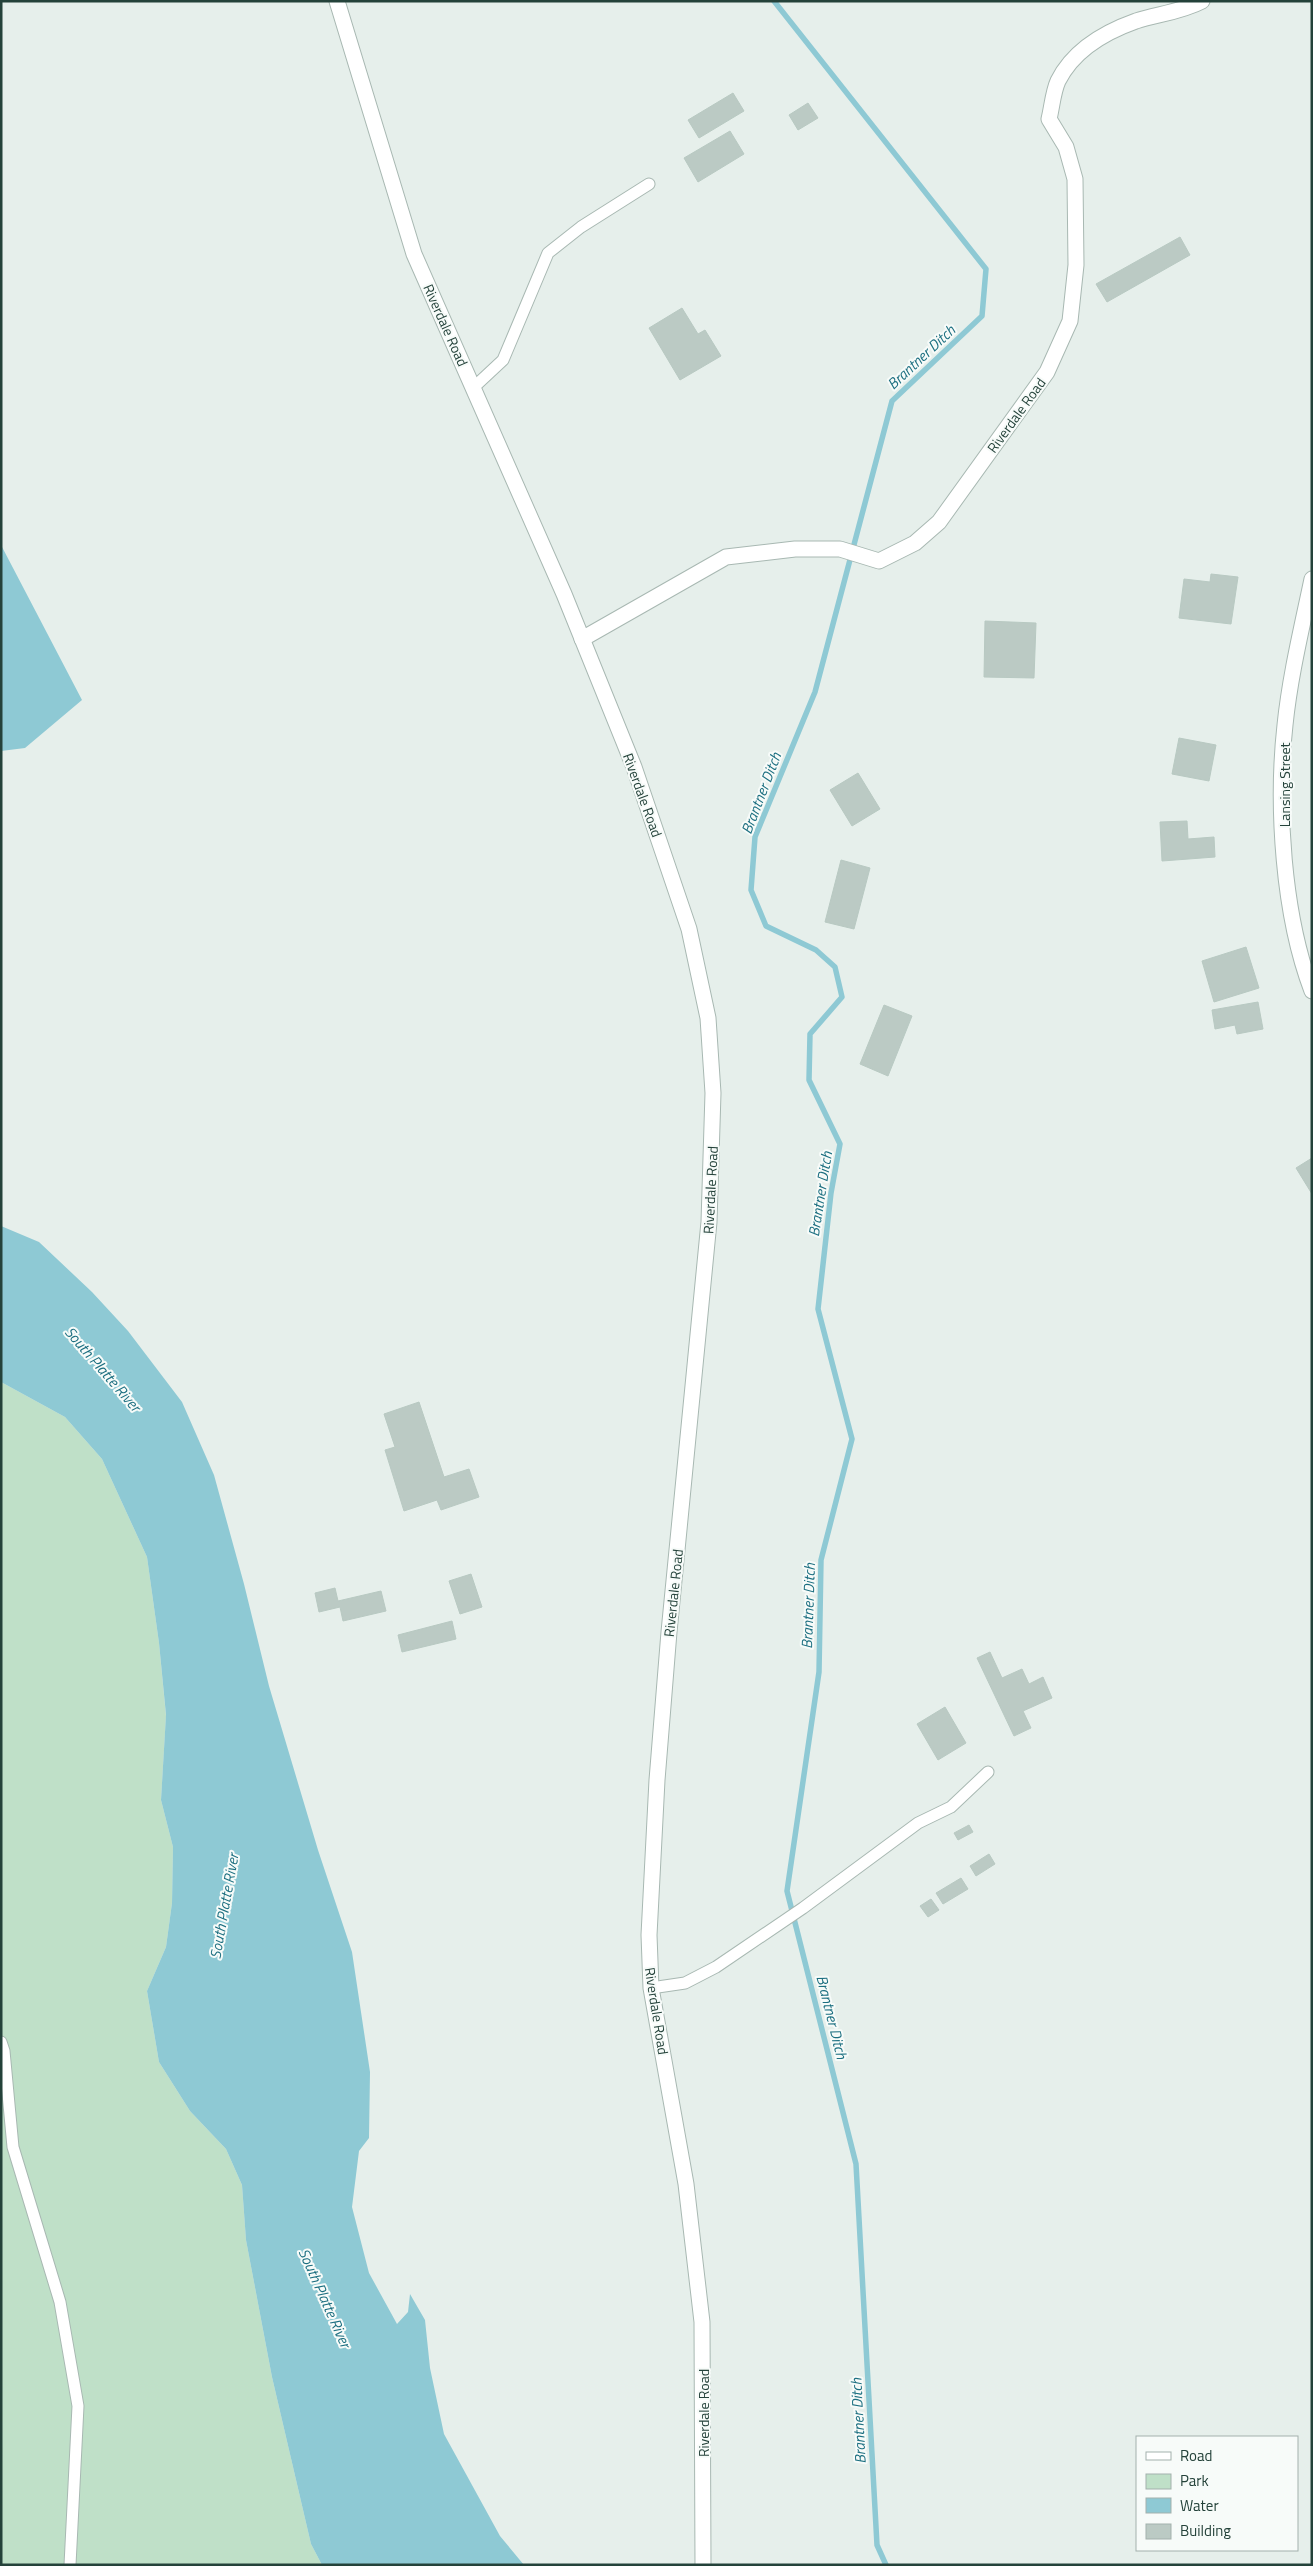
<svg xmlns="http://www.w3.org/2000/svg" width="1313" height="2566" viewBox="0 0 1313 2566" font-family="'Titillium Web',sans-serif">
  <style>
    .green { fill: #bfe0c8 }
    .water { fill: #8ec9d4 }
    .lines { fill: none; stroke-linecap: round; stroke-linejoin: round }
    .stream { stroke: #8ec9d4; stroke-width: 5.5 }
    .building { fill: #bbcac4; stroke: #b8c9c2 }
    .service-casing { stroke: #a8b8b2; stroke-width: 13 }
    .minor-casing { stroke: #a8b8b2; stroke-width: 17 }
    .tertiary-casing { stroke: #a8b8b2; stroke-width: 17 }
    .service { stroke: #fff; stroke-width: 11 }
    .minor { stroke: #fff; stroke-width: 15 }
    .tertiary { stroke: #fff; stroke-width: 15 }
    .labels { text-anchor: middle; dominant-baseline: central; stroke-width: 4; stroke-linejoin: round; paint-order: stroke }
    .street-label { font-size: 14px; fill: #24423a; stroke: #f7fbf9 }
    .water-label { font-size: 15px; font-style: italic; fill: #1c6f80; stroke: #f7fbf9 }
  </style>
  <rect width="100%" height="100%" fill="#e6efeb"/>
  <path class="green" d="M 1,1382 L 65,1417 L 102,1459 L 147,1557 L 159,1643 L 166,1716 L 161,1800 L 173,1847 L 172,1903 L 166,1947 L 147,1991 L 159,2062 L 190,2111 L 226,2149 L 242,2185 L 246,2240 L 272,2377 L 311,2544 L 322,2565 L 1,2565 Z"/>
  <path class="water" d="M 1,545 L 82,700 L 25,748 L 1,751 Z
    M 1,1226 L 39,1242 L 92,1292 L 128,1331 L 182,1402 L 214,1475 L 244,1584 L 269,1686 L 318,1850 L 352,1952 L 370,2072 L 369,2138 L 359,2151 L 352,2207 L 369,2273 L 397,2324 L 408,2312 L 410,2294 L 425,2320 L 430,2368 L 444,2434 L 500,2536 L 524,2565 L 322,2565 L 311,2544 L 272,2377 L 246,2240 L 242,2185 L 226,2149 L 190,2111 L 159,2062 L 147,1991 L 166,1947 L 172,1903 L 173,1847 L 161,1800 L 166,1715 L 159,1643 L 147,1557 L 102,1459 L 65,1417 L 1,1382 Z"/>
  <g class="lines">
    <path class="stream" d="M 774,1 L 986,269 L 982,316 L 892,401 L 815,692 L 755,837 L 751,890 L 766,926 L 816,950 L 835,967 L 842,997 L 810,1034 L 809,1080 L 840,1144 L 831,1193 L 818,1309 L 852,1439 L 821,1560 L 819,1672 L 787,1891 L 856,2164 L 877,2545 L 886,2565"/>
  </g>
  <path class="building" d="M 733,93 L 744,111 L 699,138 L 688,120 Z
    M 808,103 L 818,118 L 798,130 L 789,115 Z
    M 730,131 L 744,154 L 698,182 L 684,158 Z
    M 1180,237 L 1190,255 L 1107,302 L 1096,284 Z
    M 682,308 L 698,334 L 705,330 L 721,356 L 680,380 L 649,328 Z
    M 1211,574 L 1238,577 L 1231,624 L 1179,618 L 1184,579 L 1210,582 Z
    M 985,621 L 1036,623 L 1034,678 L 984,677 Z
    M 1179,738 L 1216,745 L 1209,781 L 1172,774 Z
    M 858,773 L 880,809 L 852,826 L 830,790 Z
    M 1187,821 L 1188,839 L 1214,837 L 1215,857 L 1162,861 L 1160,822 Z
    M 841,860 L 870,868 L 854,929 L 825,922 Z
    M 1246,947 L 1259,988 L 1214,1002 L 1202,961 Z
    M 1258,1002 L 1263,1029 L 1237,1034 L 1235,1025 L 1215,1029 L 1212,1010 Z
    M 884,1005 L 912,1016 L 888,1076 L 860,1064 Z
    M 1312,1158 L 1312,1194 L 1296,1168 Z
    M 419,1402 L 444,1477 L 469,1469 L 479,1497 L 441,1510 L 437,1500 L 404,1511 L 385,1450 L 395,1447 L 384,1414 Z
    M 471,1574 L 482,1607 L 460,1614 L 449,1581 Z
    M 335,1588 L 338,1601 L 381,1591 L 386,1611 L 343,1621 L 340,1607 L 319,1612 L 315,1593 Z
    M 452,1621 L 456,1639 L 402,1652 L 398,1635 Z
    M 990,1652 L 1002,1678 L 1022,1669 L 1029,1684 L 1043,1677 L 1052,1698 L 1023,1711 L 1031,1728 L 1014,1736 L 977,1658 Z
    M 945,1707 L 966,1743 L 938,1760 L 917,1724 Z
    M 969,1825 L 973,1832 L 958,1840 L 954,1833 Z
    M 989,1854 L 995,1864 L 976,1876 L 970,1866 Z
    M 961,1878 L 968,1889 L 943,1904 L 936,1893 Z
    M 931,1899 L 939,1910 L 928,1917 L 920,1906 Z"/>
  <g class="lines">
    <g class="service-casing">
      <path id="service" d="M 473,388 L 503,360 L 548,253 L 581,227 L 649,184
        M 651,1988 L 685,1983 L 716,1967 L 803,1908 L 918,1823 L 951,1807 L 988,1772
        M 1,2042 L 4,2051 L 13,2147 L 60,2302 L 78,2406 L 70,2565"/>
    </g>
    <g class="minor-casing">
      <path id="minor" d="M 1312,579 C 1302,627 1290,676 1285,725 C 1276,806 1283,915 1312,991
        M 582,639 L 726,557 L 795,549 L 840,549 L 879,561 L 915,543 L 939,522 L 1047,372 L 1070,321 L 1076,265 L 1075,179 L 1066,147 L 1049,119 C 1052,107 1053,92 1058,81 C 1073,51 1105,32 1136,21 C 1158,14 1181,12 1202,1"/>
    </g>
    <g class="tertiary-casing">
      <path id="tertiary" d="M 337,1 L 414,254 L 564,594 L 634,767 L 689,929 L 708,1018 L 713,1093 L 709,1222 L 669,1632 L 657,1780 L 649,1935 L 651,1988 L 686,2184 L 702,2322 L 703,2565"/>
    </g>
    <use href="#service" class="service"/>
    <use href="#minor" class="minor"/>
    <use href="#tertiary" class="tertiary"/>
  </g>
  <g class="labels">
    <g class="street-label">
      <text transform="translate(446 325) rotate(66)">Riverdale Road</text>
      <text transform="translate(1016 415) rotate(-54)">Riverdale Road</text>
      <text transform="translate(1284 785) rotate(-90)">Lansing Street</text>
      <text transform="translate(643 795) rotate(70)">Riverdale Road</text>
      <text transform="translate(710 1190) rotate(-87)">Riverdale Road</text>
      <text transform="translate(673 1593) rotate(-84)">Riverdale Road</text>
      <text transform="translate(657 2011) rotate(81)">Riverdale Road</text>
      <text transform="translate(703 2413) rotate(-90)">Riverdale Road</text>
    </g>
    <g class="water-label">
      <text transform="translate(921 357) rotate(-43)">Brantner Ditch</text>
      <text transform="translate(761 793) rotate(-69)">Brantner Ditch</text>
      <text transform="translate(820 1194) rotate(-81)">Brantner Ditch</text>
      <text transform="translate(103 1369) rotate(49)">South Platte River</text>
      <text transform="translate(808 1606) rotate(-88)">Brantner Ditch</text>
      <text transform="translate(224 1906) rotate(-80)">South Platte River</text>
      <text transform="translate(832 2017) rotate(76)">Brantner Ditch</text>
      <text transform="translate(325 2298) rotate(66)">South Platte River</text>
      <text transform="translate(858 2421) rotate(-93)">Brantner Ditch</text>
    </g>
  </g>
  <rect width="1313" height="2566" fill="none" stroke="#24423a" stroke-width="5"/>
  <rect x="1136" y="2436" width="162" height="115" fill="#f7fbf9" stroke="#a3b1ad"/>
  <rect x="1146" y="2452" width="25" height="8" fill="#ffffff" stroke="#a3b1ad"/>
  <text x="1180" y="2461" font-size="15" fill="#24423a">Road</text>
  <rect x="1146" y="2474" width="25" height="15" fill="#bfe0c8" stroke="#a3b1ad"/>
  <text x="1180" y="2486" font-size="15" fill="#24423a">Park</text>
  <rect x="1146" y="2498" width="25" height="15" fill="#8ec9d4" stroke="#a3b1ad"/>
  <text x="1180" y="2511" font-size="15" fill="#24423a">Water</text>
  <rect x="1146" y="2524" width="25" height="15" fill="#bbcac4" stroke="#a3b1ad"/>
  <text x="1180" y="2536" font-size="15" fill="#24423a">Building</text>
</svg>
